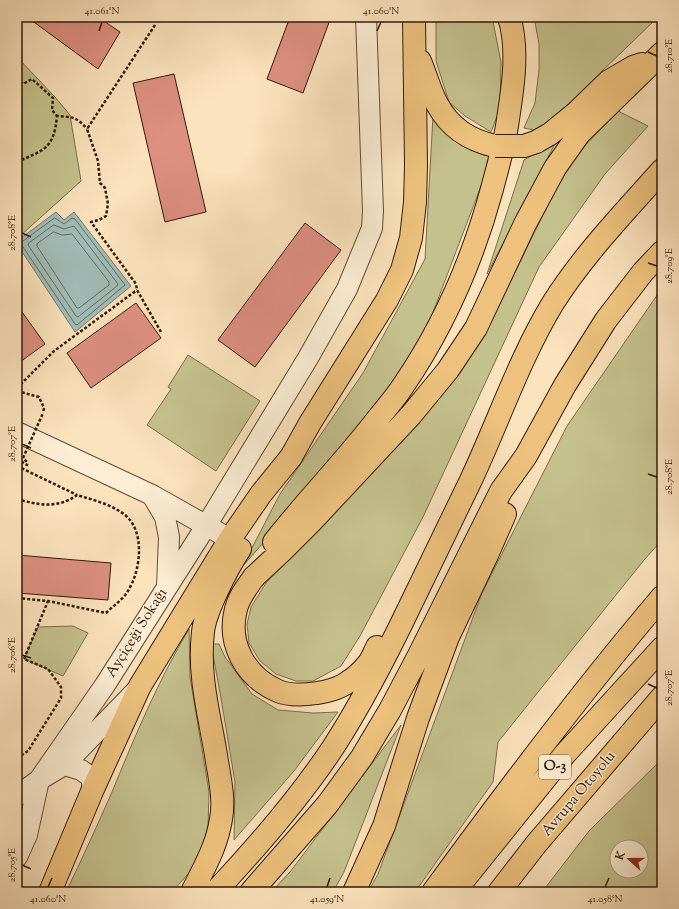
<svg xmlns="http://www.w3.org/2000/svg" width="679" height="909" viewBox="0 0 679 909" font-family="'Sorts Mill Goudy',serif">
  <style>
    .green { fill: #c5c18d; stroke: #7a6d4b; fill-rule: evenodd }
    .water { fill: #a0bdb8; stroke: #737b72 }
    .lines { fill: none; stroke-linecap: round; stroke-linejoin: round }
    .shore { stroke: #686b60; stroke-width: 1 }
    .building { fill: #dd8f82; stroke: #301909 }
    .minor-casing { stroke: #634c36; stroke-width: 22 }
    .major-casing { stroke: #301909; stroke-width: 24 }
    .highway-casing { stroke: #301909; stroke-width: 24 }
    .path { stroke: #301909; stroke-width: 2.5; stroke-dasharray: 3 2; stroke-linecap: butt }
    .minor { stroke: #fcedd4; stroke-width: 20 }
    .major { stroke: #eec27e; stroke-width: 22 }
    .highway { stroke: #eec27e; stroke-width: 22 }
    .major-bridge-casing { stroke: #301909; stroke-width: 24; stroke-linecap: butt }
    .path-bridge { stroke: #301909; stroke-width: 2.5; stroke-dasharray: 3 2; stroke-linecap: butt }
    .major-bridge { stroke: #eec27e; stroke-width: 22 }
    .ticks { fill: none; stroke: #301909; stroke-width: 1.5 }
    .labels { text-anchor: middle; dominant-baseline: central; stroke-width: 3; stroke-linejoin: round; paint-order: stroke }
    .shield { fill: #fcedd4; stroke: #6d5946; stroke-width: 1 }
    .shield-label { font-size: 14px; font-weight: bold; fill: #301909 }
    .street-label { font-size: 15px; fill: #301909; stroke: #fcedd4 }
    .neatline { fill: none; stroke: #301909; stroke-width: 1.5 }
    .ticks-label { font-size: 10px; text-anchor: middle; fill: #301909 }
  </style>
  <rect width="100%" height="100%" fill="#fbe3bd"/>
  <filter id="stains"><feTurbulence type="fractalNoise" baseFrequency=".005" numOctaves="4"/><feColorMatrix values="0 0 0 0 .2 0 0 0 0 .09 0 0 0 0 .02 0 0 0 .5 -.17"/></filter>
  <radialGradient id="worn" r=".72"><stop offset=".6" stop-color="#630" stop-opacity="0"/><stop offset="1" stop-color="#630" stop-opacity=".3"/></radialGradient>
  <path class="green" d="M 436,17 L 492,17 L 501,62 L 500,109 L 491,132 L 465,116 L 449,102 L 436,61 Z
    M 534,17 L 658,17 L 565,107 L 546,124 L 534,130 L 524,128 L 535,103 L 539,70 L 539,44 Z
    M 17,57 L 55,97 L 70,115 L 81,181 L 20,236 L 17,232 Z
    M 618,111 L 648,126 L 605,174 L 539,267 L 423,517 L 360,636 L 341,666 L 313,681 L 296,681 L 276,674 L 260,661 L 249,643 L 247,624 L 251,607 L 266,583 L 448,388 L 468,359 L 490,324 L 554,192 L 577,154 Z
    M 433,116 L 464,147 L 492,157 L 419,349 L 340,455 L 242,567 L 280,494 L 363,373 L 425,259 Z
    M 557,140 L 487,274 L 524,160 Z
    M 662,288 L 662,540 L 644,560 L 498,742 L 493,782 L 415,892 L 368,892 L 378,874 L 482,593 L 567,426 Z
    M 188,355 L 260,401 L 216,471 L 147,425 L 171,389 L 168,387 Z
    M 73,626 L 88,633 L 63,676 L 24,659 L 38,627 Z
    M 189,629 L 190,677 L 209,792 L 208,829 L 200,853 L 189,873 L 172,892 L 66,892 C 82,859 97,826 112,792 C 135,736 158,681 189,629 Z
    M 211,644 L 219,644 L 225,657 L 252,694 L 278,710 L 313,713 L 338,712 L 294,771 L 234,840 L 235,782 L 221,698 Z
    M 401,725 L 344,872 L 333,892 L 271,892 L 290,872 Z
    M 662,759 L 662,892 L 542,892 L 589,831 ZM 617,847 L 641,847 L 641,871 L 617,871 Z"/>
  <path class="water" d="M 56,212 L 64,220 L 74,212 L 131,286 L 75,332 L 17,244 L 17,241 Z"/>
  <g class="lines">
    <path class="shore" d="M 55,218 L 64,224 L 72,218 L 75,219 L 125,285 L 77,325 L 75,324 L 21,244 L 22,242 Z
      M 54,225 L 64,229 L 74,226 L 118,284 L 117,286 L 78,317 L 76,316 L 28,245 L 29,243 Z
      M 54,232 L 62,235 L 72,234 L 109,282 L 109,285 L 79,308 L 77,308 L 37,246 L 37,244 Z"/>
  </g>
  <path class="building" d="M 27,17 L 98,17 L 120,32 L 98,69 Z
    M 290,17 L 331,17 L 303,93 L 267,79 Z
    M 174,74 L 206,212 L 165,222 L 133,83 Z
    M 305,223 L 341,250 L 255,367 L 218,340 Z
    M 136,303 L 161,338 L 91,388 L 67,353 Z
    M 17,305 L 45,344 L 17,364 Z
    M 17,555 L 111,563 L 108,600 L 17,593 Z"/>
  <g class="lines">
    <g class="minor-casing">
      <path id="minor" d="M 17,432 L 152,495 L 230,539
        M 152,495 L 165,517 L 169,537 L 167,587
        M 64,765 L 81,770 L 91,777 L 93,789
        M 17,796 L 39,780 L 105,685 L 206,526 L 308,358 L 347,289 L 372,228 L 373,211 L 366,17
        M 17,857 L 27,835 L 39,780 L 64,765 L 136,691"/>
    </g>
    <g class="major-casing">
      <path id="major" d="M 420,61 C 426,75 430,91 437,104 C 450,128 469,140 495,146
        M 536,142 L 550,134 L 577,112 L 609,81 L 633,67 L 642,64
        M 291,457 L 310,423 L 387,300 L 402,270 L 411,238 L 415,202 L 416,165 L 414,17
        M 274,542 C 308,499 346,460 379,417 C 387,407 396,397 403,386 C 444,326 473,259 492,189 C 498,166 505,143 508,119 C 513,87 519,48 509,17
        M 254,577 L 282,551 L 311,522 L 411,415 L 448,370 L 476,328 L 525,224 L 555,168 L 579,134 L 662,53"/>
    </g>
    <g class="highway-casing">
      <path id="highway" d="M 254,577 C 247,587 239,597 236,609 C 227,643 245,677 278,691 C 290,696 304,695 317,693 C 326,692 340,688 348,682 C 355,678 363,670 368,664 C 372,659 374,653 377,647
        M 50,892 L 93,789 L 140,686 L 230,539 L 261,494 L 291,457
        M 192,892 C 204,868 217,846 221,819 C 225,798 219,776 216,755 C 209,713 198,675 203,632 C 205,611 228,567 240,549
        M 215,892 C 258,846 300,798 334,746 C 363,701 387,654 410,606 C 430,565 450,524 470,482 C 498,423 519,359 553,303 C 584,254 624,213 662,170
        M 251,892 L 327,805 L 362,757 L 390,710 L 418,657 L 501,491 L 526,456 L 565,385 L 606,320 L 643,272 L 662,252
        M 354,892 L 384,826 L 418,718 L 448,637 L 487,555 L 505,514
        M 433,892 C 506,792 581,692 662,597
        M 454,892 L 565,754 L 662,648
        M 499,892 L 537,843 L 662,697"/>
    </g>
    <path class="path" d="M 155,25 L 87,129 L 98,161 L 100,183 L 105,188 L 108,204 L 106,216 L 99,220 L 91,222 L 136,284 L 137,290 L 161,332
      M 17,78 L 23,84 L 32,79 L 53,98 L 52,110 L 57,116
      M 17,162 C 44,150 54,149 57,116 C 73,117 77,117 87,129
      M 17,388 L 54,351 L 137,290
      M 17,391 L 39,397 L 44,408 L 43,413
      M 17,459 L 27,465 L 27,462 L 23,458
      M 17,466 L 77,495
      M 17,499 C 38,505 58,509 77,495 C 93,500 111,504 125,515 C 145,531 141,569 129,589 C 124,599 114,605 106,613 L 48,601 L 17,598
      M 17,758 L 28,751 L 61,698 L 61,687 L 48,669 L 24,659 L 48,601"/>
    <use href="#minor" class="minor"/>
    <use href="#major" class="major"/>
    <use href="#highway" class="highway"/>
    <g class="major-bridge-casing">
      <path id="major-bridge" d="M 495,146 L 524,146 L 536,142"/>
    </g>
    <path class="path-bridge" d="M 23,458 L 43,413"/>
    <use href="#major-bridge" class="major-bridge"/>
  </g>
  <path class="ticks" d="M 99,31 L 102,22M 377,31 L 381,22M 648,52 L 657,56M 22,233 L 31,237M 648,263 L 657,266M 22,444 L 31,448M 648,474 L 657,477M 22,655 L 31,658M 648,684 L 657,688M 22,865 L 31,869M 48,887 L 52,878M 327,887 L 330,878M 605,887 L 609,878"/>
  <g class="labels">
    <rect class="shield" x="539" y="755" width="32" height="24" rx="3"/>
    <g class="shield-label">
      <text x="555" y="767">O-3</text>
    </g>
    <g class="street-label">
      <text transform="translate(137 633) rotate(-58)">Ayçiçeği Sokağı</text>
      <text transform="translate(579 794) rotate(-50)">Avrupa Otoyolu</text>
    </g>
  </g>
  <rect width="679" height="909" fill="none" stroke="#fbe3bd" stroke-width="44"/>
  <g transform="translate(629 859) rotate(291)"><circle r="19" fill="#fcedd4" stroke="#aa9883"/>
  <path d="M0-3L7 15L0 10L-7 15Z" fill="#8f2418"/>
  <text y="-6" font-size="11" font-weight="bold" text-anchor="middle" fill="#301909">K</text>
  </g>
  <rect x="22" y="22" width="635" height="865" class="neatline"/>
  <g class="ticks-label">
    <text x="102" y="14">41.061°N</text>
    <text x="381" y="14">41.060°N</text>
    <text transform="translate(668 56) rotate(-90)" y="4">28.710°E</text>
    <text transform="translate(11 233) rotate(-90)" y="4">28.708°E</text>
    <text transform="translate(668 266) rotate(-90)" y="4">28.709°E</text>
    <text transform="translate(11 444) rotate(-90)" y="4">28.707°E</text>
    <text transform="translate(668 477) rotate(-90)" y="4">28.708°E</text>
    <text transform="translate(11 655) rotate(-90)" y="4">28.706°E</text>
    <text transform="translate(668 688) rotate(-90)" y="4">28.707°E</text>
    <text transform="translate(11 865) rotate(-90)" y="4">28.705°E</text>
    <text x="48" y="902">41.060°N</text>
    <text x="327" y="902">41.059°N</text>
    <text x="605" y="902">41.058°N</text>
  </g>
  <rect width="100%" height="100%" filter="url(#stains)"/>
  <rect width="100%" height="100%" fill="url(#worn)"/>
</svg>
